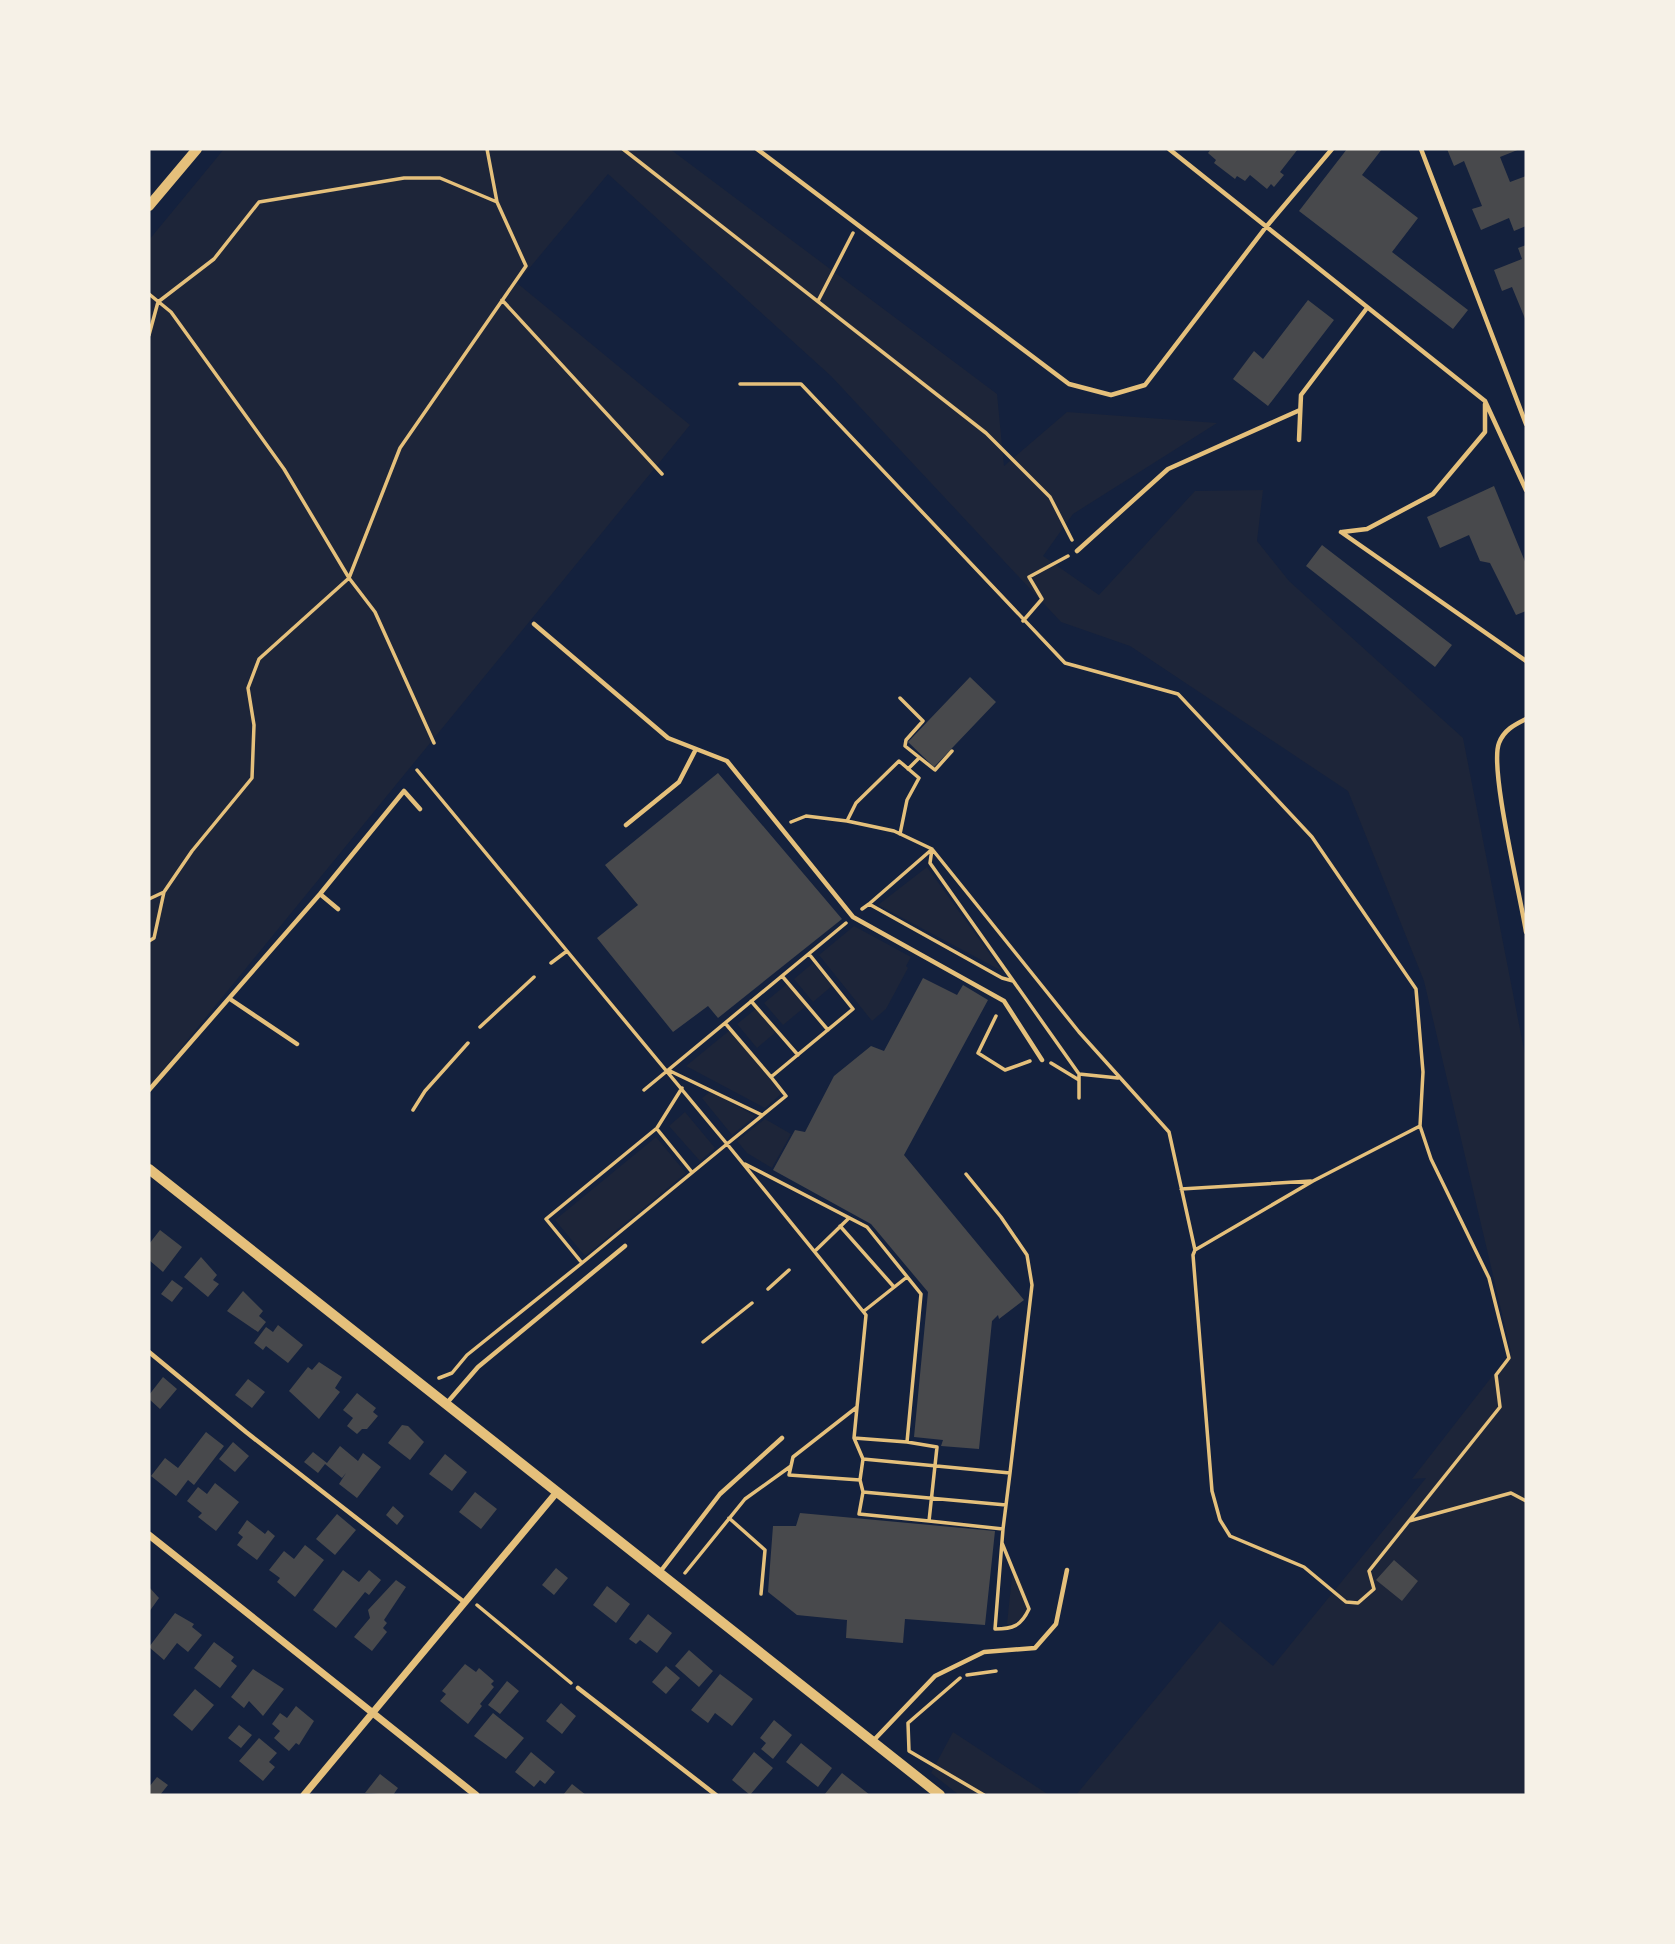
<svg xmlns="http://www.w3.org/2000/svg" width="1675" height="1944" viewBox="0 0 1675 1944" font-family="Manrope,sans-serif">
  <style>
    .green { fill: #1d2539 }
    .building { fill: #48494c }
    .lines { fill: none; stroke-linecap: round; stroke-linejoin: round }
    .path { stroke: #e5c07b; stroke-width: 3.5 }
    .service { stroke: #e5c07b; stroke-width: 4.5 }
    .minor { stroke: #e5c07b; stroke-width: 7 }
    .tertiary { stroke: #e5c07b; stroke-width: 10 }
  </style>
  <rect width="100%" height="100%" fill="#14213d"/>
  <path class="green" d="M 224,149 L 670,149 L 997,394 L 1004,466 L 1067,412 L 1217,423 L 1073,514 L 1043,556 L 1099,595 L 1195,491 L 1263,490 L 1257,541 L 1289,581 L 1463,738 L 1526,1060 L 1526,1795 L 1076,1795 L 1220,1621 L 1273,1666 L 1426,1478 L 1412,1479 L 1511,1352 L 1424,981 L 1348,791 L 1130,646 L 1061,622 L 831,376 L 608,174 L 517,283 L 690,425 L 149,1087 L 149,240 Z
    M 927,867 L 1002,971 L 878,905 Z
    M 854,926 L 911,957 L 906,966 L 908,968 L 886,1009 L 872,1021 L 819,955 Z
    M 813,963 L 832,986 L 813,1002 L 794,979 Z
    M 787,984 L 806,1006 L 783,1025 L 764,1003 Z
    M 757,1008 L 776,1032 L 757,1048 L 737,1024 Z
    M 730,1030 L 782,1093 L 765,1108 L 686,1066 Z
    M 711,1091 L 755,1116 L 732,1135 L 702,1098 Z
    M 685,1112 L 715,1148 L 700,1161 L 669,1126 Z
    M 765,1119 L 791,1134 L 772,1168 L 747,1153 L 737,1141 Z
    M 656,1137 L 686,1173 L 585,1256 L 555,1220 Z
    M 1012,1576 L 1019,1577 C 1027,1595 1036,1613 1014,1624 L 1007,1624 Z
    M 953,1732 L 1049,1795 L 959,1795 L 931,1773 Z"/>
  <path class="building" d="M 1211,149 L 1298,149 L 1280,172 L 1284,175 L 1274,187 L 1271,184 L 1267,189 L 1250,175 L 1245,181 L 1237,176 L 1235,179 L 1214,163 L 1216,160 L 1208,153 Z
    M 1347,149 L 1382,149 L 1362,175 L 1418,218 L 1392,252 L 1468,310 L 1453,329 L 1299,211 Z
    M 1447,149 L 1520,149 L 1500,157 L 1510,182 L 1526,176 L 1526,226 L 1514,231 L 1509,218 L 1481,230 L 1472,209 L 1482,206 L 1464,161 L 1454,166 Z
    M 1526,245 L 1526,321 L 1512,287 L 1502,291 L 1494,270 L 1522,259 L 1518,248 Z
    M 1308,300 L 1334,320 L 1268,406 L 1233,379 L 1254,351 L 1263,359 Z
    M 1494,486 L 1526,564 L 1526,611 L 1516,615 L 1490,563 L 1480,561 L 1469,535 L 1440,548 L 1427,517 Z
    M 1322,545 L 1452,645 L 1435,667 L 1306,566 Z
    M 970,677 L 996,702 L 934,767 L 908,742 Z
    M 718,773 L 842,919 L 718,1018 L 708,1006 L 673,1032 L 597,938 L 638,905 L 605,865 Z
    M 923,978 L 957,995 L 963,985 L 988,1000 L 904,1155 L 1024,1300 L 999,1319 L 998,1315 L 992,1321 L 979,1449 L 941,1446 L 943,1440 L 914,1437 L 928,1292 L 871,1224 L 773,1170 L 795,1130 L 805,1132 L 834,1076 L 871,1046 L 884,1051 Z
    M 160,1230 L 182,1247 L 163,1272 L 149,1260 L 149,1244 Z
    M 201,1257 L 217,1275 L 213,1280 L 219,1284 L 208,1297 L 184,1277 Z
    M 172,1280 L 183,1288 L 172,1302 L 161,1294 Z
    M 243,1291 L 263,1311 L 259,1316 L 266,1322 L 258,1332 L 227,1311 Z
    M 278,1325 L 303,1345 L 288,1363 L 266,1346 L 263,1350 L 254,1343 L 266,1327 L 273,1332 Z
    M 319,1362 L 342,1377 L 335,1388 L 340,1392 L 319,1419 L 289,1391 L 308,1367 L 312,1370 Z
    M 163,1377 L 177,1389 L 160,1409 L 149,1399 L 149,1395 Z
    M 248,1379 L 265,1392 L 252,1408 L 235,1395 Z
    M 357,1393 L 376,1408 L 373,1412 L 378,1416 L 367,1429 L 362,1429 L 357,1434 L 347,1426 L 353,1418 L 343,1410 Z
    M 402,1425 L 408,1426 L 424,1442 L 410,1460 L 388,1443 Z
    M 206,1432 L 224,1446 L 194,1485 L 188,1480 L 176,1496 L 151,1476 L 165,1458 L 178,1468 Z
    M 233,1442 L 249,1456 L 235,1472 L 219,1459 Z
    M 340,1446 L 358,1461 L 363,1453 L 381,1467 L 357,1498 L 339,1484 L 346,1473 L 342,1478 L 325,1464 L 318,1473 L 304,1462 L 313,1452 L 327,1463 Z
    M 445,1454 L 467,1472 L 452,1491 L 429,1474 Z
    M 215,1483 L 239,1502 L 216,1531 L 198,1517 L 202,1513 L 187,1501 L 198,1487 L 207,1494 Z
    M 475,1492 L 497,1509 L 481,1529 L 459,1512 Z
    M 393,1506 L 404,1516 L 397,1525 L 386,1515 Z
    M 800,1513 L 995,1531 L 985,1625 L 905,1619 L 903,1643 L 846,1638 L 847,1620 L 797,1615 L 768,1592 L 773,1526 L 796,1526 Z
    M 337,1514 L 356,1530 L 335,1555 L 316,1539 Z
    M 247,1520 L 265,1534 L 268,1530 L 275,1536 L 257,1560 L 237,1545 L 243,1537 L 238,1533 Z
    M 305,1545 L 324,1560 L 295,1597 L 277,1582 L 280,1578 L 269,1570 L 284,1551 L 294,1559 Z
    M 1394,1560 L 1418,1581 L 1402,1601 L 1376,1580 Z
    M 556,1568 L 568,1578 L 554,1595 L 542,1585 Z
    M 343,1570 L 359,1582 L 369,1570 L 381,1580 L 369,1595 L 365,1592 L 336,1628 L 313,1610 Z
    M 396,1580 L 406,1587 L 384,1620 L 387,1623 L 383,1628 L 387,1632 L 372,1651 L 354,1637 L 370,1618 L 368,1610 Z
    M 607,1586 L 630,1604 L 616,1623 L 593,1605 Z
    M 149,1587 L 159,1598 L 149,1612 Z
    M 175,1613 L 194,1624 L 192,1627 L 202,1635 L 188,1652 L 177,1643 L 164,1660 L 149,1647 Z
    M 648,1614 L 672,1633 L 657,1653 L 640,1640 L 636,1644 L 629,1639 Z
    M 214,1642 L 234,1657 L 231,1661 L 237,1666 L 220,1688 L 194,1668 Z
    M 689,1650 L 713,1671 L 699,1687 L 675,1666 Z
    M 465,1664 L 476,1672 L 479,1668 L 494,1681 L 491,1684 L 494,1687 L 480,1704 L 482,1706 L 468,1724 L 440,1701 L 446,1694 L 442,1691 Z
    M 666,1666 L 680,1678 L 666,1694 L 652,1682 Z
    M 253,1669 L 284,1689 L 263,1716 L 249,1701 L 244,1708 L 231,1697 Z
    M 720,1674 L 753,1699 L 732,1726 L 715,1713 L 708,1723 L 691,1710 Z
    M 507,1681 L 519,1691 L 500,1714 L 488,1705 Z
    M 195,1689 L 214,1705 L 192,1731 L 173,1715 Z
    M 561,1703 L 576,1716 L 562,1734 L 546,1721 Z
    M 296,1706 L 314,1721 L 299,1745 L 296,1743 L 289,1751 L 274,1738 L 280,1731 L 272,1724 L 280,1713 L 287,1718 Z
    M 493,1713 L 524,1738 L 506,1759 L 474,1736 Z
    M 774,1720 L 792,1735 L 773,1759 L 761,1749 L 766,1743 L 760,1738 Z
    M 239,1725 L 252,1735 L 241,1748 L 228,1738 Z
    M 259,1738 L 277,1753 L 269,1762 L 275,1767 L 263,1781 L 239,1761 Z
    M 801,1743 L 832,1768 L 818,1787 L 786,1762 Z
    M 531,1752 L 555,1772 L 545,1784 L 540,1780 L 534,1787 L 515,1772 Z
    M 754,1752 L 773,1768 L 750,1795 L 732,1780 Z
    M 842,1773 L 870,1795 L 824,1795 Z
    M 380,1774 L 398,1788 L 393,1795 L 365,1793 Z
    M 157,1777 L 168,1785 L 160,1795 L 149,1795 L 149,1787 Z
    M 572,1784 L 586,1795 L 563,1795 Z"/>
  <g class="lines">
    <path class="path" d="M 487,149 L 497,202
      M 623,149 L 986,433 L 1050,497 L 1072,540
      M 149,294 L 171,312 L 284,469 L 349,578 L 375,612 L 434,743
      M 502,300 L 662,474
      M 818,301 L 853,233
      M 149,335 L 158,302 L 214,259 L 259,202 L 404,178 L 440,178 L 497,202 L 526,266 L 400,448 L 349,578 L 259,659 L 248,688 L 254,725 L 252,778 L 192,851 L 164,892 L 149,899
      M 740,384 L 801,384 L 1065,663 L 1178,694 L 1312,837 L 1416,989 L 1423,1072 L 1420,1126 L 1313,1181 L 1195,1250
      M 1023,621 L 1042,599 L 1029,577 L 1068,556
      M 900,698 L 923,721 L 906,740 L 905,746 L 935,770 L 952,751
      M 908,769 L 919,758
      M 417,770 L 567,951
      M 847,821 L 856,803 L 899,761 L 919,778 L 907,800 L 900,834
      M 791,822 L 806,816 L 847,821 L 894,831 L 932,849 L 1079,1032 L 1169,1132 L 1195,1250 L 1193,1255 L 1212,1491 L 1220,1520 L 1230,1536 L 1304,1567 L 1346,1602 L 1358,1603 L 1374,1589 L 1369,1571 L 1500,1407 L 1496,1375 L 1509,1358 L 1489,1278 L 1431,1159 L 1420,1126
      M 932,849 L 930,863 L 1079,1074 L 1079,1098
      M 869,904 L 930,851
      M 862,909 L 869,904 L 1002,978 L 1013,981
      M 149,941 L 154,938 L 164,892
      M 551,963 L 567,951 L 727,1144 L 786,1096 L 771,1077 L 853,1009 L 809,954
      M 782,976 L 828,1030
      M 751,1001 L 798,1055
      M 996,1016 L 978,1053 L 1005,1070 L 1030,1061
      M 725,1023 L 771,1077
      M 480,1027 L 534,977
      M 1051,1063 L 1079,1080
      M 670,1071 L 762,1115
      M 1079,1074 L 1118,1078
      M 682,1088 L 657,1128 L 546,1219 L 582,1263 L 727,1144 L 866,1315 L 854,1438 L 863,1459 L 860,1480 L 789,1475 L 793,1457 L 857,1407
      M 644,1090 L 846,923
      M 413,1110 L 425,1091 L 468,1043
      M 657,1129 L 691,1171
      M 745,1164 L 867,1227 L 921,1294 L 907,1442 L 854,1438
      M 966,1174 L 1001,1217 L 1027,1255 L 1032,1285 L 1010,1473
      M 1181,1189 L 1311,1181
      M 840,1226 L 894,1287
      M 815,1251 L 849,1218
      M 768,1289 L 789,1270
      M 864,1311 L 907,1277
      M 703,1342 L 752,1303
      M 439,1378 L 452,1373 L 467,1355 L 582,1263
      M 860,1480 L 863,1492 L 1006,1505 L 1010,1473 L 863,1459
      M 863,1492 L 859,1514 L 929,1521 L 937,1447 L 907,1442
      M 729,1518 L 765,1550 L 761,1594
      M 929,1521 L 1003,1529 L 1006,1505
      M 1409,1521 L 1511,1493 L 1526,1501
      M 1002,1543 L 1029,1609 C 1021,1626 1013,1629 995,1629 L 1003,1529
      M 685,1573 L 745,1499 L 791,1466
      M 477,1605 L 571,1683
      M 967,1675 L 996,1671
      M 960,1678 L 908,1723 L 909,1751 L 984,1795"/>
    <path class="service" d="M 757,149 L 1069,384 L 1111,395 L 1145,385 L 1266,227 L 1332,149
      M 1169,149 L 1485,401 L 1526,490
      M 1421,149 L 1526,424
      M 1299,440 L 1301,395 L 1367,308
      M 1341,532 L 1526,661
      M 1342,532 L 1367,529 L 1433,494 L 1485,432 L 1485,404
      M 1077,551 L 1168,469 L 1300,410
      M 534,624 L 668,738 L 727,761 L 853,917 L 1004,1001 L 1042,1060
      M 1526,719 C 1514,725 1504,730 1499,743 C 1489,768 1521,898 1526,932
      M 626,825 L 679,782 L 696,749
      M 320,894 L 338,909
      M 230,999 L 297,1044
      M 149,1090 L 320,894 L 404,791 L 420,809
      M 149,1352 L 246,1432 L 464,1602
      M 446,1404 L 478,1367 L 625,1246
      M 660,1572 L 720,1494 L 782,1438
      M 578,1688 L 716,1795
      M 873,1741 L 935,1676 L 984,1652 L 1035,1648 L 1056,1624 L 1067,1570"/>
    <path class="minor" d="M 149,1535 L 476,1795
      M 304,1795 L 557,1492"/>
    <path class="tertiary" d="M 149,206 L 197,149
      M 149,1169 L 940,1795"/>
  </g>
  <rect width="1675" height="1944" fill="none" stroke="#f6f1e7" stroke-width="301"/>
</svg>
